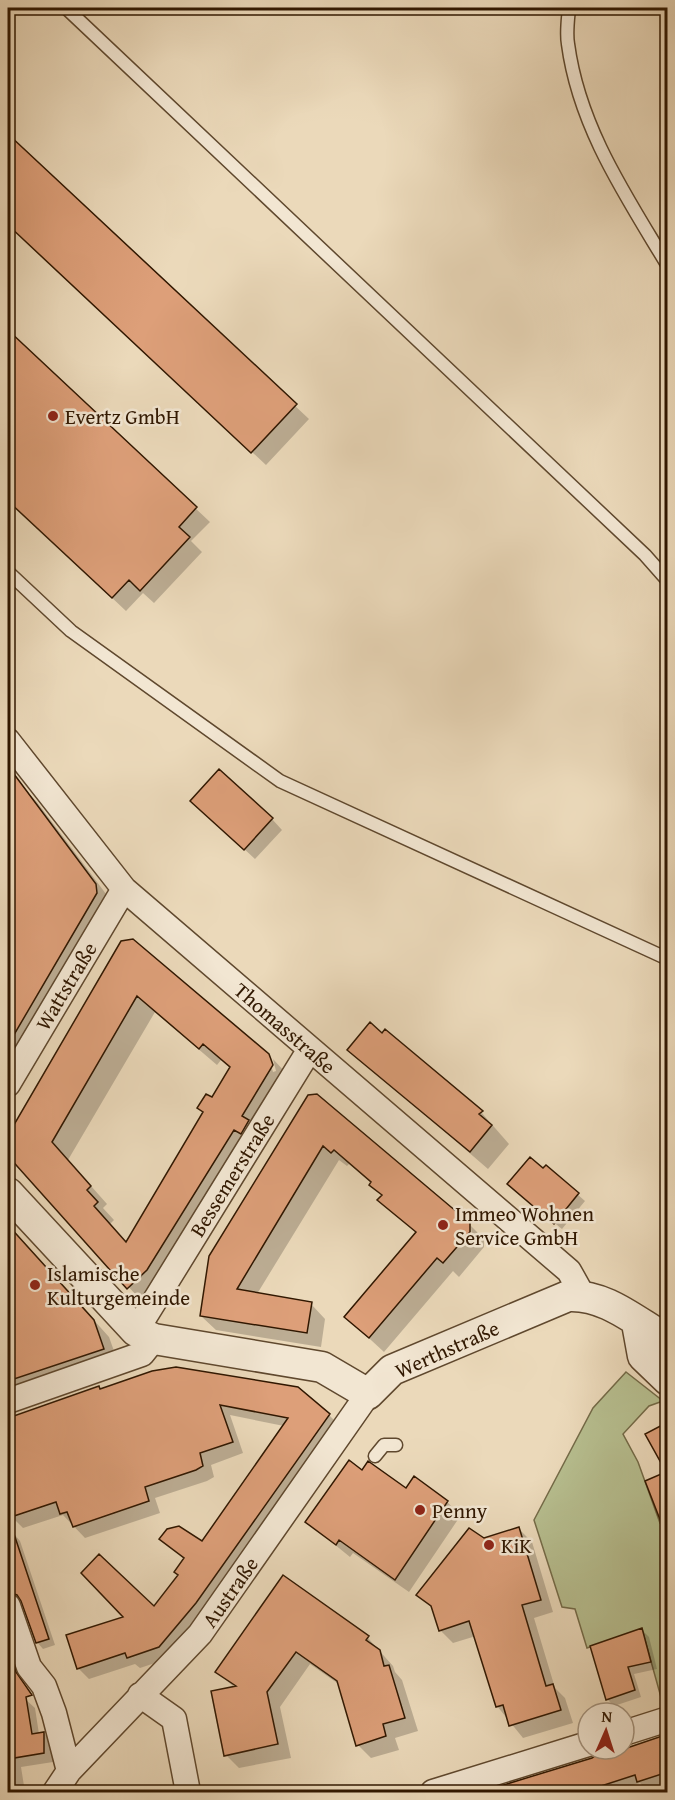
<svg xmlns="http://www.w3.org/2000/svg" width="675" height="1800" viewBox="0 0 675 1800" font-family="'Gentium Book Plus',serif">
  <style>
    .green { fill: #b7bf90; stroke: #746b48; stroke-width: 1.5 }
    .shadow { fill: #0003; fill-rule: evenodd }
    .building { fill: #dd9f79; stroke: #301700; stroke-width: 1.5; fill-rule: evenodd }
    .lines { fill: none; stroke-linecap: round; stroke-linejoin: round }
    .service-casing { stroke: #5f482e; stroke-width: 15 }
    .minor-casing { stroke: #5f482e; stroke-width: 27 }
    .tertiary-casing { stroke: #5f482e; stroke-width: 33 }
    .service { stroke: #f2e6d2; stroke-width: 12 }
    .minor { stroke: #f2e6d2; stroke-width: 24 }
    .tertiary { stroke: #f2e6d2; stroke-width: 30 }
    .poi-dot { fill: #8f2418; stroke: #f2e6d2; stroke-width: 2 }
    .labels { text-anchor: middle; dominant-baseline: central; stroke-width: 5; stroke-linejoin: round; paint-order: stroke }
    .poi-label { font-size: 21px; fill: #301700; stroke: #f2e6d2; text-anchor: start }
    .street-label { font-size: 21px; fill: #301700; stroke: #f2e6d2 }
  </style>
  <rect width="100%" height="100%" fill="#ebd9ba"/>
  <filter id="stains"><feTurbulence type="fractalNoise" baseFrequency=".00333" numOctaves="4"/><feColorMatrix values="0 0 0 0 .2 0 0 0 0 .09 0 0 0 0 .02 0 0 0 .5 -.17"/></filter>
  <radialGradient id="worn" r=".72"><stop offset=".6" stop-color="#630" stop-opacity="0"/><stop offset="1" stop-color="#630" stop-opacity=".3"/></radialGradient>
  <path class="green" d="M 626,1372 L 663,1401 L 649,1406 L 623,1434 L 638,1462 L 660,1523 L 667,1521 L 667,1707 L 664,1708 L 642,1629 L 587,1648 L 575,1609 L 562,1607 L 534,1520 L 593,1408 Z"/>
  <path class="shadow" d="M 13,141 L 309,419 L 266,465 L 8,224 L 8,147 Z
    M 8,332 L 210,522 L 191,541 L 202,552 L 154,603 L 143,593 L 126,611 L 8,500 Z
    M 14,784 L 20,785 L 37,802 L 112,902 L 8,1088 L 8,967 L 19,948 L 8,941 L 8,788 Z
    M 203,811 L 272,819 L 282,830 L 255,859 Z
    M 122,942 L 268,1055 L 273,1072 L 276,1071 L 273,1059 L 286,1073 L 145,1305 L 8,1153 L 8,1138 ZM 155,1012 L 217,1065 L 221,1060 L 231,1069 L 127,1243 L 110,1224 L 114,1220 L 103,1208 L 107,1204 L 68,1160 Z
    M 349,1049 L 481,1112 L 509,1144 L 488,1169 Z
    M 309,1097 L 468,1224 L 469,1240 L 472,1239 L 471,1226 L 484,1239 L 484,1247 L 459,1277 L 453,1271 L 384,1352 L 346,1317 L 417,1234 L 379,1200 L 383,1196 L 372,1183 L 349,1164 L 347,1166 L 339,1160 L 257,1294 L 311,1304 L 325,1319 L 321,1347 L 216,1330 L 201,1316 Z
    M 546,1167 L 585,1201 L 562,1229 L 516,1191 Z
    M 8,1224 L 109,1337 L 119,1365 L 8,1402 Z
    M 98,1388 L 101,1391 L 329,1415 L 340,1426 L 170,1658 L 140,1668 L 135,1664 L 89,1679 L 78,1668 L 154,1609 L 179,1575 L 185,1560 L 161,1538 L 203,1543 L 284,1426 L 230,1415 L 243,1453 L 211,1465 L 214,1477 L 207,1481 L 155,1498 L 160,1513 L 85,1538 L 63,1515 L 23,1528 L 12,1517 L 8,1503 L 8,1420 Z
    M 363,1472 L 447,1502 L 461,1515 L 409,1592 L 353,1553 L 350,1557 L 307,1522 Z
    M 519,1529 L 532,1542 L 553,1612 L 534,1618 L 555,1688 L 565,1698 L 573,1723 L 523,1738 L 497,1706 L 476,1636 L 453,1643 L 440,1630 L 434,1610 L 418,1595 L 484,1540 Z
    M 14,1534 L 20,1541 L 55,1645 L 43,1649 L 37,1642 L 23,1601 L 19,1598 L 8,1600 L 8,1537 Z
    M 283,1578 L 368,1638 L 393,1666 L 395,1672 L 402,1680 L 418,1731 L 395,1738 L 399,1750 L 371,1758 L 358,1745 L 340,1685 L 310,1664 L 280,1707 L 291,1758 L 239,1768 L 226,1755 L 235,1688 L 217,1672 Z
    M 642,1630 L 649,1637 L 657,1669 L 634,1674 L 641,1697 L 614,1706 L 607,1699 Z
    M 8,1639 L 18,1671 L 8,1675 Z
    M 25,1699 L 35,1708 L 39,1734 L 44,1733 L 53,1743 L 53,1762 L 21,1767 L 25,1792 L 8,1792 L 8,1704 Z
    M 668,1734 L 668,1782 L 646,1789 L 640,1783 L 611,1792 L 505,1792 L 503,1787 Z"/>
  <path class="building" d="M 8,134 L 297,404 L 251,453 L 8,225 Z
    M 8,330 L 197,507 L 179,527 L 190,537 L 140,591 L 129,580 L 112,598 L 8,501 Z
    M 8,766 L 96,884 L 97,893 L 8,1045 Z
    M 219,769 L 273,818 L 244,850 L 190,801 Z
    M 133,939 L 269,1054 L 273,1065 L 242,1116 L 249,1120 L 241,1134 L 234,1130 L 147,1270 L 127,1289 L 8,1156 L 8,1135 L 121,941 ZM 137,996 L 199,1049 L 203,1044 L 230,1067 L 212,1097 L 206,1094 L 197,1108 L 203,1112 L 126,1242 L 94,1206 L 98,1202 L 87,1190 L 91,1186 L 52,1142 Z
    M 370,1022 L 382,1033 L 385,1029 L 483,1111 L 479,1114 L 492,1125 L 470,1152 L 347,1050 Z
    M 317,1094 L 470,1223 L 470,1232 L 443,1263 L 437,1258 L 369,1338 L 344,1317 L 416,1232 L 377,1200 L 382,1195 L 369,1185 L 371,1182 L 334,1150 L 331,1153 L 323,1146 L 237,1289 L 312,1302 L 307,1333 L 200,1316 L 209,1256 L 308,1095 Z
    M 530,1157 L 543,1168 L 546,1165 L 579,1193 L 554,1224 L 507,1184 Z
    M 8,1225 L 94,1320 L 104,1349 L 8,1381 Z
    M 176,1367 L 298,1387 L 330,1414 L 196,1603 L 159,1647 L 127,1658 L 125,1653 L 77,1669 L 66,1635 L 123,1617 L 81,1573 L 99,1554 L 154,1606 L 178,1575 L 174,1572 L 184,1558 L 159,1539 L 167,1529 L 179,1526 L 202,1541 L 288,1418 L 220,1405 L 233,1442 L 200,1453 L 203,1466 L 196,1470 L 145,1487 L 149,1501 L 73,1527 L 67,1512 L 60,1514 L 56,1502 L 11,1517 L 8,1507 L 8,1418 L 99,1386 L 100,1389 L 152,1371 Z
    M 668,1422 L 668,1535 L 666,1535 L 645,1481 L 666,1472 L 645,1434 Z
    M 349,1460 L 362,1470 L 368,1461 L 406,1488 L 414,1476 L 448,1501 L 395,1580 L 339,1540 L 336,1545 L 305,1522 Z
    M 8,1522 L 10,1522 L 49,1639 L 36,1643 L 21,1601 L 17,1595 L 8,1592 Z
    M 519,1527 L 541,1600 L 522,1605 L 546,1686 L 553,1684 L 561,1710 L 509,1726 L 503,1705 L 496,1707 L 469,1621 L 439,1631 L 431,1606 L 416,1595 L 469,1528 L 484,1538 Z
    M 283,1575 L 369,1636 L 366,1640 L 380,1650 L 384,1666 L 389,1665 L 405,1718 L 383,1724 L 386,1736 L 356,1746 L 337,1681 L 296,1652 L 267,1692 L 278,1744 L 224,1756 L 211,1691 L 236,1686 L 215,1672 Z
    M 642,1628 L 651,1662 L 628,1667 L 635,1690 L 606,1700 L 590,1646 Z
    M 8,1648 L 16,1672 L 32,1695 L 26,1697 L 32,1734 L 44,1732 L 44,1753 L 8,1759 Z
    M 668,1734 L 668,1772 L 637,1782 L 635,1775 L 598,1787 L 600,1792 L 487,1792 L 487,1790 L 592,1758 L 599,1753 L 624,1749 Z"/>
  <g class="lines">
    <g class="service-casing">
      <path id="service" d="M 66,8 L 645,555 L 668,581
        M 569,8 C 568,19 566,33 568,44 C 579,127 626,196 668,266
        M 8,572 L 71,631 L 280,781 L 668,959
        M 375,1456 L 384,1445 L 396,1445"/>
    </g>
    <g class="minor-casing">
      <path id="minor" d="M 8,741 L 124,889 L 569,1271 L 583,1296
        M 8,1084 L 124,889
        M 136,1331 L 310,1049
        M 8,1401 L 142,1354 L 154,1339
        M 8,1606 L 29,1667 L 44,1686 L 54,1713 L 69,1771
        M 140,1695 L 174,1719 L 188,1792
        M 624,1733 L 668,1719
        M 55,1792 L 69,1771 L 200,1634 L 368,1394
        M 433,1792 L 588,1744"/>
    </g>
    <g class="tertiary-casing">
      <path id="tertiary" d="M 8,1193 L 136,1331 L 154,1339 L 322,1367 L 368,1394 L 392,1370 L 568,1296 C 606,1294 636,1322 668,1340
        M 637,1323 L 643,1356 L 668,1380"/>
    </g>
    <use href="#service" class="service"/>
    <use href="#minor" class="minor"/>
    <use href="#tertiary" class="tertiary"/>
  </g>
  <g class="poi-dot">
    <circle cx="53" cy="416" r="6"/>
    <circle cx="443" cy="1225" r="6"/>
    <circle cx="35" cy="1285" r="6"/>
    <circle cx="420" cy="1510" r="6"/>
    <circle cx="489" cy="1545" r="6"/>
  </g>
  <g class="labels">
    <g class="poi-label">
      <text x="65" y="416">Evertz GmbH</text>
      <text x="455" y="1213">Immeo Wohnen<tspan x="455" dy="24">Service GmbH</tspan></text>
      <text x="47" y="1273">Islamische<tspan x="47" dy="24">Kulturgemeinde</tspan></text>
      <text x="432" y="1510">Penny</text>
      <text x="501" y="1545">KiK</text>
    </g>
    <g class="street-label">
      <text transform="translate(66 986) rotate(-59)">Wattstraße</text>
      <text transform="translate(285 1028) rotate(41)">Thomasstraße</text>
      <text transform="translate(232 1175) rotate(-58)">Bessemerstraße</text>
      <text transform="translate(447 1349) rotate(-24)">Werthstraße</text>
      <text transform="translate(230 1592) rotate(-55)">Austraße</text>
    </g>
  </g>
  <rect width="675" height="1800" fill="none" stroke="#ebd9ba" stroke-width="30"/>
  <rect x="9" y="9" width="657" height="1782" fill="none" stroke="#301700" stroke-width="3"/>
  <rect x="15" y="15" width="645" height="1770" fill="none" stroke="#301700" stroke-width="1.5"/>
  <g transform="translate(606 1731) rotate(3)"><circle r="28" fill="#f2e6d2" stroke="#a4937e" stroke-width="1.5"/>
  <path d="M0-4.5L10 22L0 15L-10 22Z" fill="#8f2418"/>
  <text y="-9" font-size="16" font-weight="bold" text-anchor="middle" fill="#301700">N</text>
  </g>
  <rect width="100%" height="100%" filter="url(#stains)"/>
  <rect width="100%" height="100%" fill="url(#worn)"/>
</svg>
